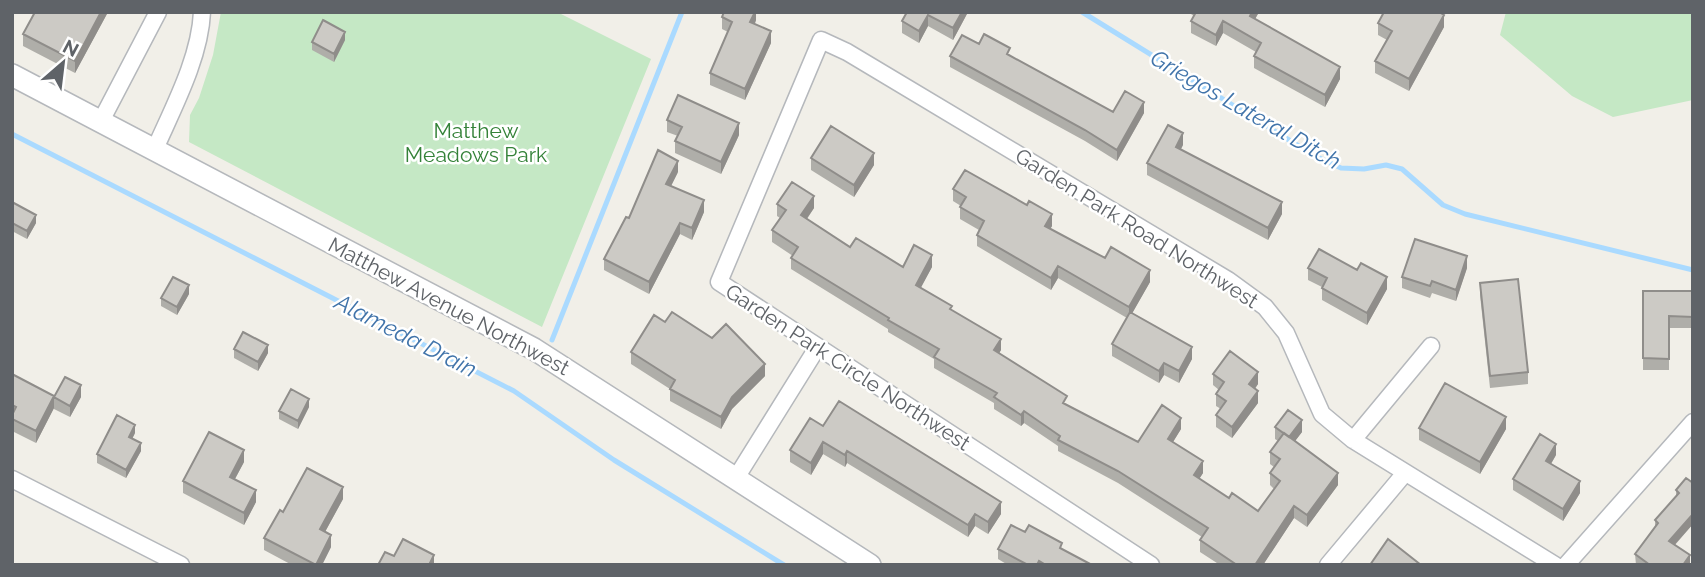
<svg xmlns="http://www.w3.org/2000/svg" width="1705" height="577" viewBox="0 0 1705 577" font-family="Raleway,sans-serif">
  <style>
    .green { fill: #c5e8c5 }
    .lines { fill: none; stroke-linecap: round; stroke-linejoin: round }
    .stream { stroke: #aadaff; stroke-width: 5 }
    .minor-casing { stroke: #b5b8bc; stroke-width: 19 }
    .tertiary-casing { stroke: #b5b8bc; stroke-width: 24 }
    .minor { stroke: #fff; stroke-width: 16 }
    .tertiary { stroke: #fff; stroke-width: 21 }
    .wall { fill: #afaea9 }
    .shaded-wall { fill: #8f8d8a }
    .building { fill: #cccac5; stroke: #8f8d8a; stroke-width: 2 }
    .labels { text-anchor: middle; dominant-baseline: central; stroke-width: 5; stroke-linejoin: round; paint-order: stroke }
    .park-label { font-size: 21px; fill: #348238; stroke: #fff }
    .street-label { font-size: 21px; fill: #5f6368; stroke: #fff }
    .water-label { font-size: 23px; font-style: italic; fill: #4174aa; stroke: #fff }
  </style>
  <rect width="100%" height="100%" fill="#f1efe8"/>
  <path class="green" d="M 221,12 L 557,12 L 651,59 L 542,327 L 189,142 L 190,115 L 199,98 L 213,55 Z
    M 1506,12 L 1693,12 L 1693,100 L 1613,117 L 1572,96 L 1500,35 Z"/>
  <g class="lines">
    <path class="stream" d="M 1082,12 L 1315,156 L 1341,168 L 1364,169 L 1386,165 L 1402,169 L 1443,205 L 1465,214 L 1693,270
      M 12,134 L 514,391 L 614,460 L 784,565
      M 552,340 L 682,12"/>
    <g class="minor-casing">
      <path id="minor" d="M 101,121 L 158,12
        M 155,149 C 173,108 200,58 202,12
        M 1353,440 L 1431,346
        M 736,478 L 817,348
        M 12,479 L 181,565
        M 1151,565 L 719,282 L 821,40 L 847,52 L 1228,280 L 1265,307 L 1286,333 L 1322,414 L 1353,440 L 1555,565
        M 1328,565 L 1405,473
        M 1566,565 L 1693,422"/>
    </g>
    <g class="tertiary-casing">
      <path id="tertiary" d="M 12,75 L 534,349 L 870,565"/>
    </g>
    <use href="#minor" class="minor"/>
    <use href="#tertiary" class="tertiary"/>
  </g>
  <path class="wall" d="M 108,12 L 75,73 L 23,46 L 23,34 Z
    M 756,12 L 756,20 L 755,24 L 771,43 L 745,100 L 710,85 L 710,73 L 728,32 L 722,29 L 722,17 Z
    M 904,12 L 968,12 L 953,40 L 928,26 L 919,43 L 902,33 L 902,21 L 906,13 Z
    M 1188,12 L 1259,12 L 1255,19 L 1340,79 L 1325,107 L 1254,68 L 1254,56 L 1256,52 L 1223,33 L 1216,46 L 1191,33 L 1191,21 L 1194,16 Z
    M 1378,23 L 1444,27 L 1409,91 L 1375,73 L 1375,61 L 1387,40 L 1378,35 Z
    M 345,40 L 334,62 L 312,50 L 312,42 Z
    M 979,44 L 1010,56 L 1113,112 L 1144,113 L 1117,161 L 1085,141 L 950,67 L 950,56 Z
    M 667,120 L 739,135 L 721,174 L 675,153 L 675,141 L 678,136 L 667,132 Z
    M 1183,145 L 1181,149 L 1282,214 L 1268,240 L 1147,175 L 1147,163 Z
    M 811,158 L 874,165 L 854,197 L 811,170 Z
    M 678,172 L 671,186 L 704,212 L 692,240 L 680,234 L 649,294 L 604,270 L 604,259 L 629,218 Z
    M 953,189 L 1052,226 L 1050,229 L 1150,282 L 1132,313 L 1192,359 L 1179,383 L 1164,375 L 1159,383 L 1112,356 L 1112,344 L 1127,318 L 1058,278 L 1051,290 L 977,246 L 977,235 L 979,230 L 960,219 L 960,207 L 961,206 L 953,201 Z
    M 12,202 L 36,223 L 27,239 L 12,231 Z
    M 777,204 L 814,208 L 807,219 L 850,247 L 903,267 L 932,267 L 920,288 L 952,310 L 1001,350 L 999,353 L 1067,405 L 1138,442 L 1181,429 L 1173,442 L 1203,473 L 1199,479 L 1229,498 L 1258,511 L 1274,489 L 1270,485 L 1270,473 L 1274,467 L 1270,464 L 1270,452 L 1278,441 L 1275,439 L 1275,427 L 1302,432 L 1295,441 L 1338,485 L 1307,527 L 1294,518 L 1263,565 L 1220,565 L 1200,552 L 1200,540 L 1202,537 L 1118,483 L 1058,451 L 1058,446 L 1024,423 L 1021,426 L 994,409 L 994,403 L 934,368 L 934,359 L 888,332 L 888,329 L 791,269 L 791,258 L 793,256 L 772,242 L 772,230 L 780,218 L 777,216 Z
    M 1308,268 L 1357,270 L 1387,289 L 1367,325 L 1322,300 L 1322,287 L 1308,280 Z
    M 1467,268 L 1456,301 L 1432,293 L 1430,298 L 1402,288 L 1402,277 Z
    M 1480,283 L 1528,372 L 1528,384 L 1490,388 L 1480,295 Z
    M 1643,291 L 1693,291 L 1693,328 L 1669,328 L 1669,370 L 1643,370 Z
    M 189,294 L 177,315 L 161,306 L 161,298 Z
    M 665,322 L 765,376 L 732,409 L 721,429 L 670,401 L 670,389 L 631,364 L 631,352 Z
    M 234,349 L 268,353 L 258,371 L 234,358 Z
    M 12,374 L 54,408 L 36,443 L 12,431 Z
    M 1213,374 L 1258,384 L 1255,389 L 1258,403 L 1232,438 L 1216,427 L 1216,415 L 1221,409 L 1216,406 L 1216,394 L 1219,390 L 1213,385 Z
    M 54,397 L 81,397 L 70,417 L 54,409 Z
    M 309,407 L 298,429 L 279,419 L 279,411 Z
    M 823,426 L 1001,514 L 988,534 L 975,526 L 968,537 L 847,463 L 845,467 L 823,454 L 811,475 L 790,462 L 790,450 Z
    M 1419,428 L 1506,429 L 1480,474 L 1419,440 Z
    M 135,433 L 132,439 L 141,451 L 126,478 L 97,463 L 97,454 Z
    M 1556,455 L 1551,464 L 1580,493 L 1563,521 L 1513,490 L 1513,479 Z
    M 244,462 L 235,479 L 256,502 L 244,525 L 183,493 L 183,481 Z
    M 1693,483 L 1693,524 L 1675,545 L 1690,565 L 1636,565 L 1635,554 L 1655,527 L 1655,520 L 1676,496 L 1676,490 Z
    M 343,499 L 325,532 L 331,547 L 322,565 L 292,565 L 264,550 L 264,538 L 283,512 Z
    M 1025,532 L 1062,549 L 1092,565 L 1008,565 L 998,559 L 998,549 Z"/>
  <path class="shaded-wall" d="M 101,12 L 108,12 L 75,73 L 75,61 Z
    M 755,12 L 756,12 L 756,20 L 750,34 L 750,22 Z
    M 962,12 L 968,12 L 953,40 L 953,28 Z
    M 1252,12 L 1259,12 L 1250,28 L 1250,16 Z
    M 928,15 L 928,26 L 919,43 L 919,31 Z
    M 1444,15 L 1444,27 L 1409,91 L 1409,79 Z
    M 1223,21 L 1223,33 L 1216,46 L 1216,35 Z
    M 771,31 L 771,43 L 745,100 L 745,89 Z
    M 345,32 L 345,40 L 334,62 L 334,54 Z
    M 1340,67 L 1340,79 L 1325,107 L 1325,95 Z
    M 1144,102 L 1144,113 L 1117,161 L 1117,150 Z
    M 739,123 L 739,135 L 721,174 L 721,162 Z
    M 1183,133 L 1183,145 L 1176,158 L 1176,147 Z
    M 874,153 L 874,165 L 854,197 L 854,185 Z
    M 678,161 L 678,172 L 666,196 L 666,184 Z
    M 814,196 L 814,208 L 801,227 L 801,215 Z
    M 704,200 L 704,212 L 692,240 L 692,228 Z
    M 1282,202 L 1282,214 L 1268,240 L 1268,228 Z
    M 1052,214 L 1052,226 L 1045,238 L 1045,226 Z
    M 36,215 L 36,223 L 27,239 L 27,231 Z
    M 680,223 L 680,234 L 649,294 L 649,282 Z
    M 932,255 L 932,267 L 916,297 L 916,285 Z
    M 1467,256 L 1467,268 L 1456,301 L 1456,290 Z
    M 1058,266 L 1058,278 L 1051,290 L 1051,278 Z
    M 1150,270 L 1150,282 L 1129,319 L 1129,307 Z
    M 1387,277 L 1387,289 L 1367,325 L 1367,313 Z
    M 189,285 L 189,294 L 177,315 L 177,307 Z
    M 1001,339 L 1001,350 L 994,362 L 994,350 Z
    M 268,345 L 268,353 L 258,371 L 258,362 Z
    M 1192,347 L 1192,359 L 1179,383 L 1179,371 Z
    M 1164,363 L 1164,375 L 1159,383 L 1159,371 Z
    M 765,364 L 765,376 L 732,409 L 721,429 L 721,417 L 732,397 Z
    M 1258,372 L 1258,384 L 1249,396 L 1249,384 Z
    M 81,385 L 81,397 L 70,417 L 70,406 Z
    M 1258,391 L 1258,403 L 1232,438 L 1232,427 Z
    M 54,396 L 54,408 L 36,443 L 36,431 Z
    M 309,399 L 309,407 L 298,429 L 298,421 Z
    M 1024,411 L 1024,423 L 1021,426 L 1021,415 Z
    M 1506,417 L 1506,429 L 1480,474 L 1480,462 Z
    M 1181,418 L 1181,429 L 1168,450 L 1168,439 Z
    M 1302,420 L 1302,432 L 1289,449 L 1289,437 Z
    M 135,425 L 135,433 L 129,445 L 129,437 Z
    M 823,442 L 823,454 L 811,475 L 811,463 Z
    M 141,443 L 141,451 L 126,478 L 126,470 Z
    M 1556,444 L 1556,455 L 1546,472 L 1546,461 Z
    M 244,450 L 244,462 L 230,488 L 230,477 Z
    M 847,451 L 847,463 L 845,467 L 845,455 Z
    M 1203,461 L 1203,473 L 1194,487 L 1194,475 Z
    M 1338,473 L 1338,485 L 1307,527 L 1307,515 Z
    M 1580,481 L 1580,493 L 1563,521 L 1563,509 Z
    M 343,487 L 343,499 L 320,541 L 320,529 Z
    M 256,490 L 256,502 L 244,525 L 244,513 Z
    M 1001,502 L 1001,514 L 988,534 L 988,522 Z
    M 1294,506 L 1294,518 L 1263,565 L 1255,565 Z
    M 975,514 L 975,526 L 968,537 L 968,525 Z
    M 1693,514 L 1693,524 L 1669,551 L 1669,541 Z
    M 331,535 L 331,547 L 322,565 L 316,565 Z
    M 434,555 L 434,565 L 429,565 Z
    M 1690,555 L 1690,565 L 1683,565 Z"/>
  <path class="building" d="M 35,12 L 101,12 L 75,61 L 23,34 Z
    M 724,12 L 755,12 L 750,22 L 771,31 L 745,89 L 710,73 L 732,22 L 722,17 Z
    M 907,12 L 962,12 L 953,28 L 928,15 L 919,31 L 902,21 Z
    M 1196,12 L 1252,12 L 1250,16 L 1340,67 L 1325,95 L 1254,56 L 1261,43 L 1223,21 L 1216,35 L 1191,21 Z
    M 1384,12 L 1439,12 L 1444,15 L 1409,79 L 1375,61 L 1392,31 L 1378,23 Z
    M 323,20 L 345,32 L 334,54 L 312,42 Z
    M 984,34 L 1010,48 L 1007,54 L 1113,112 L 1125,91 L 1144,102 L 1117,150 L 1085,130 L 950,56 L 962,35 L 979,44 Z
    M 678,95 L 739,123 L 721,162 L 675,141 L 682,127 L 667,120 Z
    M 1168,125 L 1183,133 L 1176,147 L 1282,202 L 1268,228 L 1147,163 Z
    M 831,126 L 874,153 L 854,185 L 811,158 Z
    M 658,150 L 678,161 L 666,184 L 704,200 L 692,228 L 680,223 L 649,282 L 604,259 L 626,217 L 629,218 Z
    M 965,170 L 1027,205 L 1029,201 L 1052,214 L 1045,226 L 1105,258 L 1111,247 L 1150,270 L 1129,307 L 1058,266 L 1051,278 L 977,235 L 984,221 L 960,207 L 966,197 L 953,189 Z
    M 792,182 L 814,196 L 801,215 L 850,247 L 856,238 L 903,267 L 914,245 L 932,255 L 916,285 L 952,306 L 950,309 L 1001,339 L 994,350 L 1067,396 L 1063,403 L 1138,442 L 1162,405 L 1181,418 L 1168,439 L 1203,461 L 1194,475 L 1229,498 L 1232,493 L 1258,511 L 1280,481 L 1270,473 L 1280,459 L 1270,452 L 1284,433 L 1338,473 L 1307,515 L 1294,506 L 1255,565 L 1237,565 L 1200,540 L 1208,528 L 1118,471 L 1058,440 L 1060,436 L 1024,411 L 1021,415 L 994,397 L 997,393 L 934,357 L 939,349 L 888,320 L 889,318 L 791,258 L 798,247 L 772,230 L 786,210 L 777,204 Z
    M 12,202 L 36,215 L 27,231 L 12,223 Z
    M 1415,239 L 1467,256 L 1456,290 L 1432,281 L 1430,286 L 1402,277 Z
    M 1319,249 L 1357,270 L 1361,263 L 1387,277 L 1367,313 L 1322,288 L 1327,278 L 1308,268 Z
    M 173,277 L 189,285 L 177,307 L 161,298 Z
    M 1518,279 L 1528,372 L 1490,376 L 1480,283 Z
    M 1643,291 L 1693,291 L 1693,317 L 1669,316 L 1669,359 L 1643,358 Z
    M 672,312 L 712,338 L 726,324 L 765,364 L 732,397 L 721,417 L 670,389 L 675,380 L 631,352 L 654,315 L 665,322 Z
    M 1130,312 L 1192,347 L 1179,371 L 1164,363 L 1159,371 L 1112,344 Z
    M 243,332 L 268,345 L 258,362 L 234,349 Z
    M 1230,351 L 1258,372 L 1249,384 L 1258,391 L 1232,427 L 1216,415 L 1226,401 L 1216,394 L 1224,382 L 1213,374 Z
    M 12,374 L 54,396 L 36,431 L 12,419 L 12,415 L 16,407 L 12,405 Z
    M 65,377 L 81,385 L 70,406 L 54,397 Z
    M 1445,383 L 1506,417 L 1480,462 L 1419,428 Z
    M 291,389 L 309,399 L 298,421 L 279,411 Z
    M 839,401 L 1001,502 L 988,522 L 975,514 L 968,525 L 847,451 L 845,455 L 823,442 L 811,463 L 790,450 L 810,418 L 823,426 Z
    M 1288,410 L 1302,420 L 1289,437 L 1275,427 Z
    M 117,415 L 135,425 L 129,437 L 141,443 L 126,470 L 97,454 Z
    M 209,432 L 244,450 L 230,477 L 256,490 L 244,513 L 183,481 Z
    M 1540,434 L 1556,444 L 1546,461 L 1580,481 L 1563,509 L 1513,479 Z
    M 307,468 L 343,487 L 320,529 L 331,535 L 316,565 L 264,538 L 280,510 L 283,512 Z
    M 1686,478 L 1693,483 L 1693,514 L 1669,541 L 1690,555 L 1683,565 L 1650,565 L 1635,554 L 1658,523 L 1655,520 L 1679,493 L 1676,490 Z
    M 1011,525 L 1025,532 L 1029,525 L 1062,543 L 1060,548 L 1092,565 L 1046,565 L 1039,561 L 1037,565 L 1028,565 L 998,549 Z
    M 403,539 L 434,555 L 429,565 L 378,565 L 385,552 L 394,556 Z
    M 1388,539 L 1421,565 L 1370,565 Z"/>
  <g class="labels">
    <g class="park-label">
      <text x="476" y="130">Matthew<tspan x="476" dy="24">Meadows Park</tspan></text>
    </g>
    <g class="street-label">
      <text transform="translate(1137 228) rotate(32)">Garden Park Road Northwest</text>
      <text transform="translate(449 306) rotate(28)">Matthew Avenue Northwest</text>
      <text transform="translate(848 367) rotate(33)">Garden Park Circle Northwest</text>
    </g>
    <g class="water-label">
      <text transform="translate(1246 109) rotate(30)">Griegos Lateral Ditch</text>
      <text transform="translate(406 335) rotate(27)">Alameda Drain</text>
    </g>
  </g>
  <rect width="1705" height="577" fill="none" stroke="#5f6368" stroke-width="28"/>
  <g transform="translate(63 63) rotate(28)" stroke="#ffffff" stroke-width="5" paint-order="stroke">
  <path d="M0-5L12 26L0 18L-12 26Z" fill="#5f6368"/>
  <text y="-10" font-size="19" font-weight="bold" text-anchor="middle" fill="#5f6368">N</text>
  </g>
</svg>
